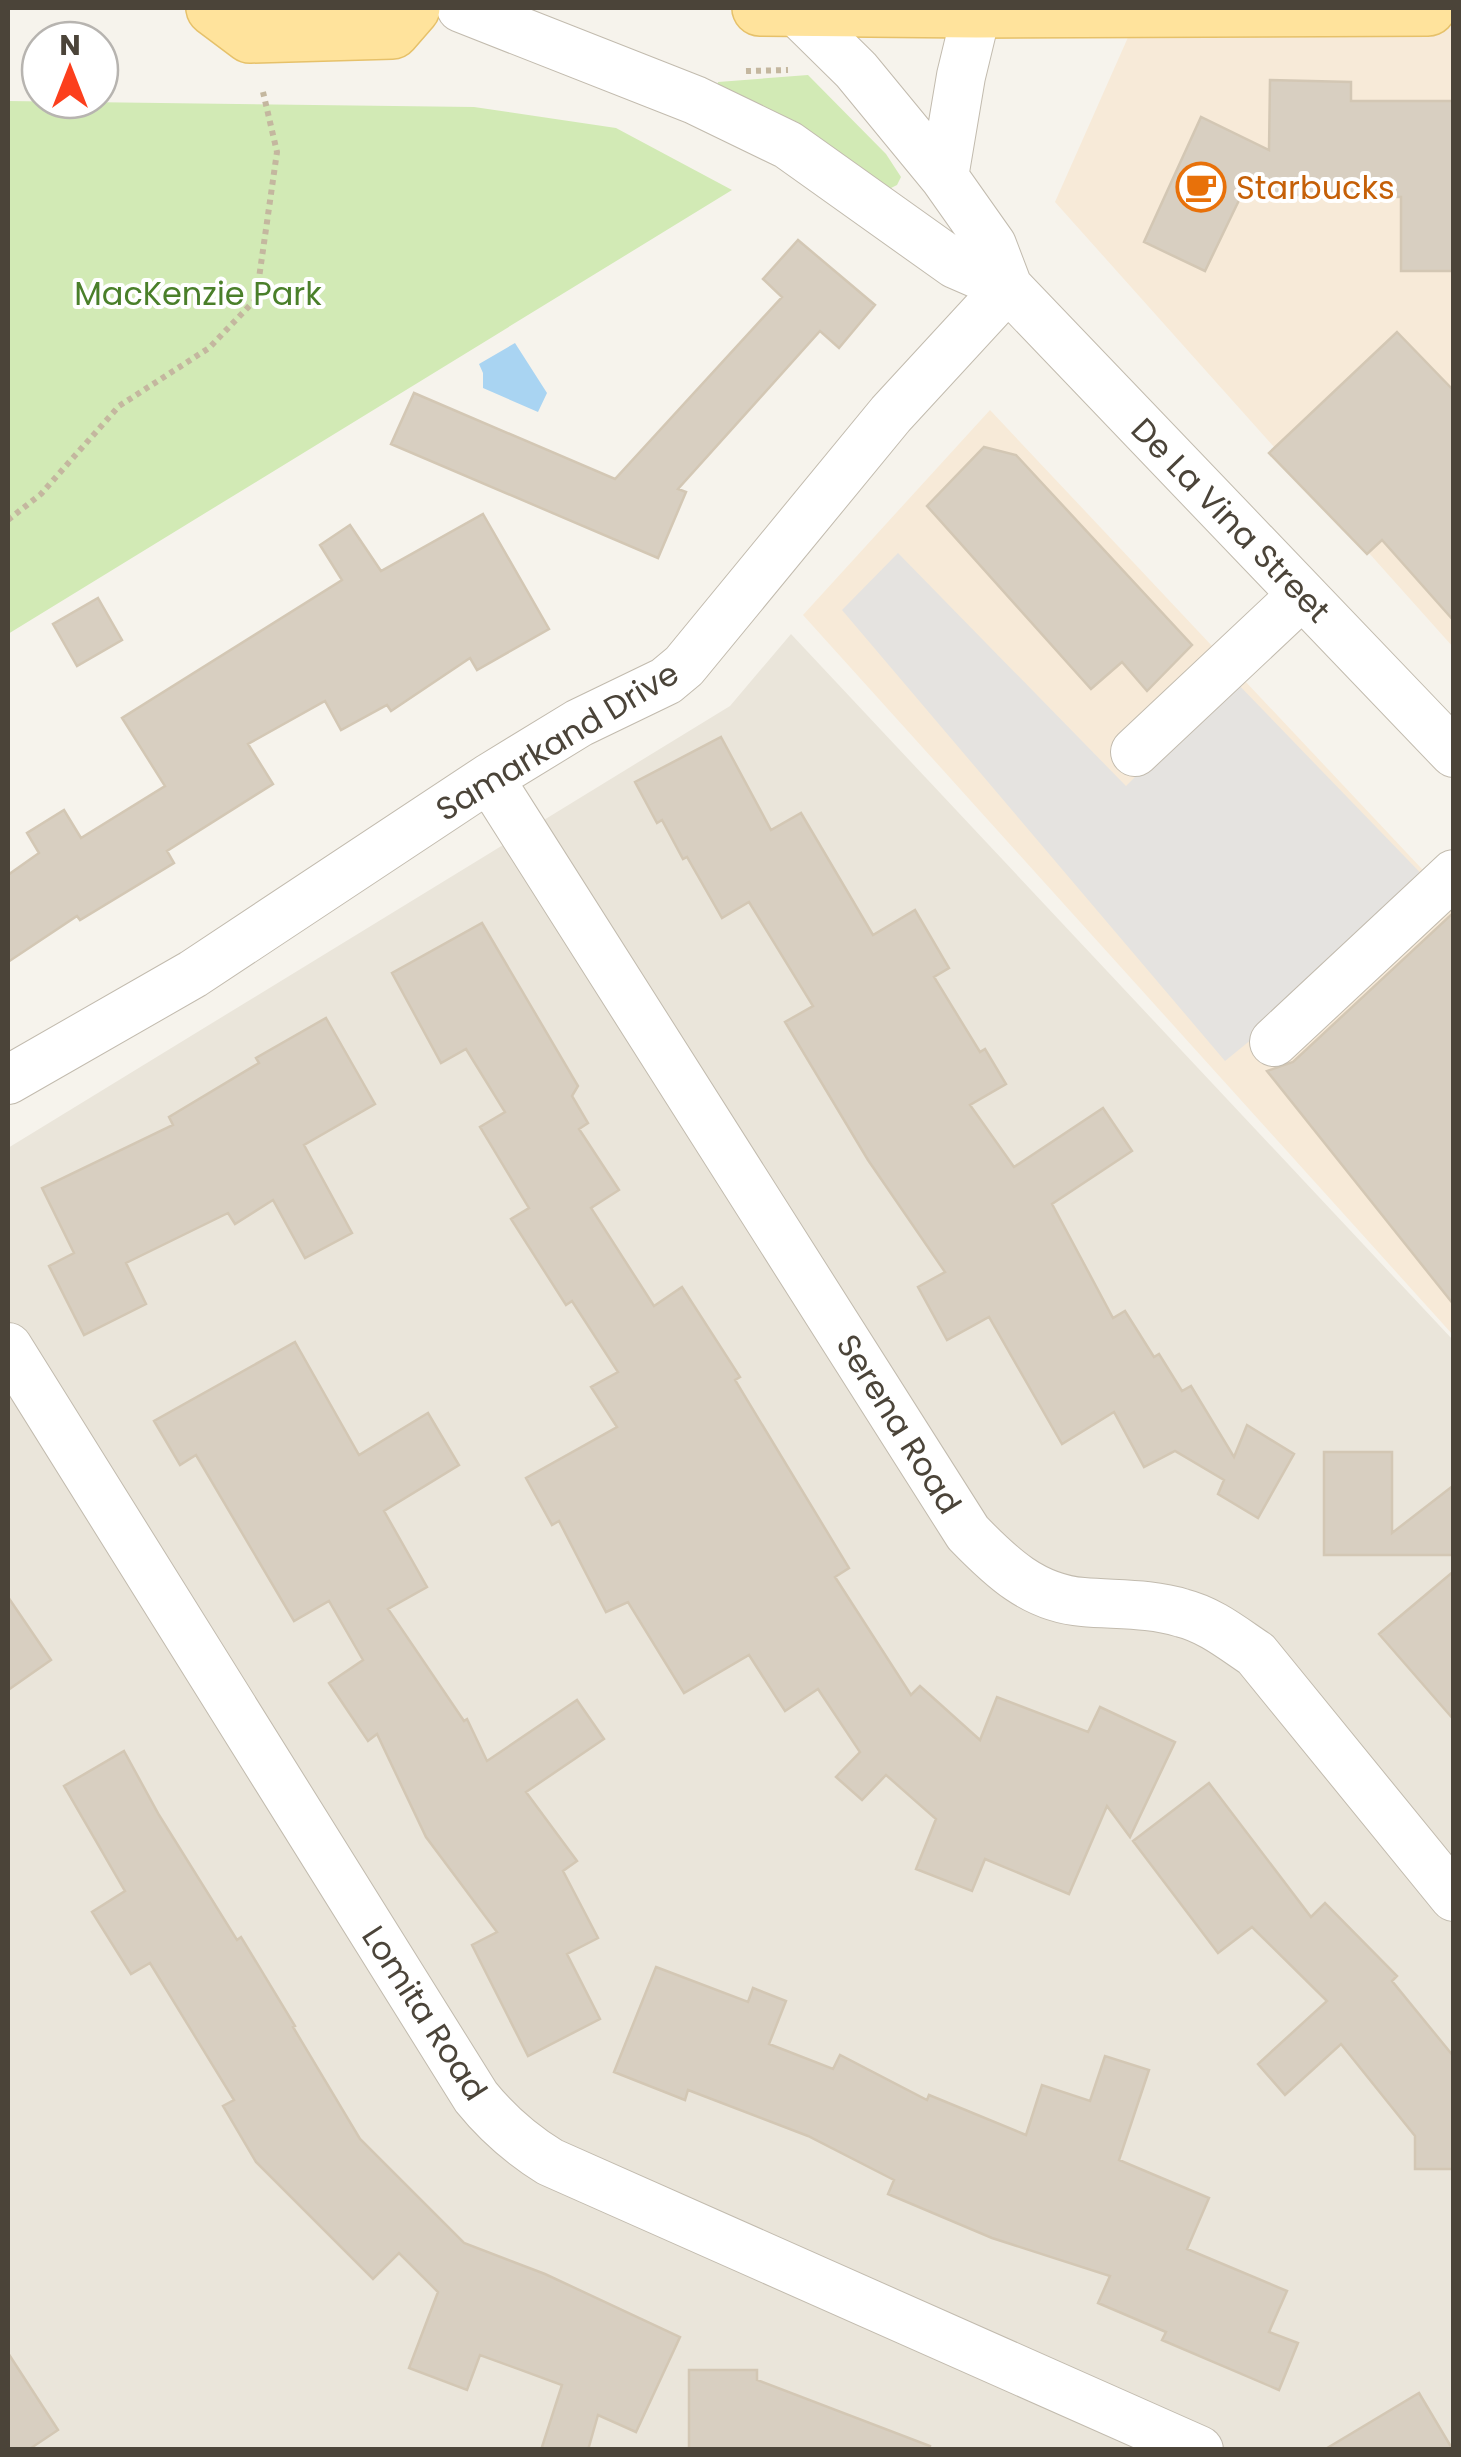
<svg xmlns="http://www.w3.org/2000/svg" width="1461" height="2457" viewBox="0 0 1461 2457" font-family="Poppins,sans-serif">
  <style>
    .residential { fill: #eae5da }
    .commercial { fill: #f7ead8 }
    .green { fill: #d2eab5 }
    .parking { fill: #e5e3e0 }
    .water { fill: #a9d4f2 }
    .building { fill: #d8cfc1; stroke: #d3c7b4; stroke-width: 2.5 }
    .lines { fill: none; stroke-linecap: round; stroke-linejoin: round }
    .minor-casing { stroke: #c2bbae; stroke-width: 50 }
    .major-casing { stroke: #e6c16a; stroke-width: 58 }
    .path { stroke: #c4b79f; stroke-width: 6; stroke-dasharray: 5 5; stroke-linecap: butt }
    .minor { stroke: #fff; stroke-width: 48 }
    .major { stroke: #ffe39c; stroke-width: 55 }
    .labels { text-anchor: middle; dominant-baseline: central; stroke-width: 8; stroke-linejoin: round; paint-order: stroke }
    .food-label { font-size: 32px; fill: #c56008; stroke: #fff; text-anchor: start }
    .park-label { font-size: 32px; fill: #4a7f2a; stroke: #fff }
    .street-label { font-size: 32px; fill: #4b4439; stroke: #fff }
  </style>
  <rect width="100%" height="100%" fill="#f6f3ec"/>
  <path class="residential" d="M 791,634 L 1453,1340 L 1453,2449 L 8,2450 L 8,1148 L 730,706 Z"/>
  <path class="commercial" d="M 1141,8 L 1453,8 L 1453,647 L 1055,202 Z
    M 990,410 L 1453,902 L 1453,1335 L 803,615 Z"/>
  <path class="green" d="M 808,75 L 886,154 L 901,177 L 897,185 L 889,189 L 717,88 L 718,82 Z
    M 8,101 L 474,107 L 616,128 L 732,190 L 8,634 Z"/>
  <path class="parking" d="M 898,553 L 1126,786 L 1233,679 L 1436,889 L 1225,1061 L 842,610 Z"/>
  <path class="water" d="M 515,343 L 547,393 L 538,412 L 483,388 L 483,373 L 479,364 Z"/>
  <path class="building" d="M 1270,80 L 1351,82 L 1351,101 L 1454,101 L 1454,271 L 1401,271 L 1401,197 L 1242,194 L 1205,271 L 1144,242 L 1201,117 L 1269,150 Z
    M 798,240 L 875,305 L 839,348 L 820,331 L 678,489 L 686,492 L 658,558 L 391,444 L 414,393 L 615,479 L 782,297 L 763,279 Z
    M 1397,332 L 1454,391 L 1454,621 L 1382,540 L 1367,554 L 1269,453 Z
    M 984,447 L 1016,455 L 1192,645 L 1147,691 L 1122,662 L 1091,689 L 927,506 Z
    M 483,514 L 549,629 L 477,670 L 470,658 L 391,711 L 387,705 L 341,730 L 325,701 L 248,744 L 273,784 L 167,851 L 174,863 L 80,920 L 77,916 L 8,962 L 8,875 L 39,853 L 27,833 L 64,810 L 81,838 L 165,786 L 122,718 L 342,580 L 320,545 L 350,525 L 381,571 Z
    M 98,598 L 122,640 L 77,666 L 53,624 Z
    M 721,737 L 771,830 L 801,813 L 873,935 L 915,910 L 949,968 L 934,977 L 980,1052 L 985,1049 L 1006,1084 L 970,1105 L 1014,1167 L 1103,1108 L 1132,1151 L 1052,1204 L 1113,1318 L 1125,1311 L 1154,1357 L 1159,1354 L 1182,1391 L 1191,1386 L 1234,1457 L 1247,1425 L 1294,1454 L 1258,1518 L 1218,1494 L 1224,1480 L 1175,1451 L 1144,1467 L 1114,1412 L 1062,1444 L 989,1317 L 947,1340 L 918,1287 L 945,1272 L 868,1160 L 785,1022 L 813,1006 L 749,902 L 722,918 L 687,857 L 683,859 L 662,820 L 657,823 L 635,782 Z
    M 1454,912 L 1454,1305 L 1267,1071 L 1293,1062 Z
    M 482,923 L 578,1086 L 572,1096 L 588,1123 L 579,1129 L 619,1190 L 591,1208 L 654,1306 L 682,1287 L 740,1377 L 735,1380 L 849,1568 L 835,1577 L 911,1695 L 920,1686 L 980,1740 L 997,1697 L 1088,1732 L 1100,1707 L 1175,1742 L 1130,1837 L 1107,1806 L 1069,1894 L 985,1859 L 972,1891 L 916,1869 L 936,1819 L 886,1775 L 862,1800 L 836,1777 L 860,1752 L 818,1689 L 785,1711 L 749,1655 L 684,1693 L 628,1602 L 606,1612 L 559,1521 L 552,1525 L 526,1478 L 617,1427 L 591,1387 L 618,1372 L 572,1301 L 566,1305 L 511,1219 L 529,1208 L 480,1127 L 505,1112 L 466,1049 L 441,1063 L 392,973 Z
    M 326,1018 L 375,1104 L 304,1145 L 352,1233 L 305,1258 L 273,1200 L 235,1224 L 228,1213 L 126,1263 L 146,1304 L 84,1335 L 49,1266 L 74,1253 L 42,1188 L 173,1125 L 169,1117 L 259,1063 L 256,1058 Z
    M 295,1342 L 359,1455 L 428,1413 L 459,1465 L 384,1511 L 427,1587 L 388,1609 L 464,1721 L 467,1719 L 487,1761 L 577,1700 L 604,1739 L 526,1792 L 577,1861 L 563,1871 L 598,1938 L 567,1954 L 600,2019 L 528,2056 L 472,1945 L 497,1932 L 426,1837 L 377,1734 L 368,1741 L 329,1683 L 363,1660 L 329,1601 L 294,1621 L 196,1455 L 180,1465 L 154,1421 Z
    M 1324,1452 L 1392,1452 L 1392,1533 L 1454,1485 L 1454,1555 L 1324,1555 Z
    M 1454,1571 L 1454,1720 L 1379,1634 Z
    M 8,1597 L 51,1660 L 8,1690 Z
    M 124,1751 L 159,1815 L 237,1940 L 241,1937 L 295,2026 L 293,2027 L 360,2139 L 464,2243 L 545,2274 L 680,2337 L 636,2432 L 598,2415 L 588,2450 L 541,2450 L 562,2385 L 480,2355 L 467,2390 L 409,2368 L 438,2292 L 399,2253 L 373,2279 L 256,2162 L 223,2106 L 234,2100 L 150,1963 L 131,1974 L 92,1912 L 125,1891 L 64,1786 Z
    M 1209,1783 L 1311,1917 L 1325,1903 L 1397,1976 L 1392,1981 L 1454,2057 L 1454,2169 L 1415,2169 L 1415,2136 L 1341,2044 L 1285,2095 L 1258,2064 L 1327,2001 L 1252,1927 L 1218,1953 L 1133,1841 Z
    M 656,1967 L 748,2002 L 753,1988 L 786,2001 L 769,2044 L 833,2069 L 840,2055 L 927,2100 L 929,2095 L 1026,2135 L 1042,2085 L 1090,2101 L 1105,2056 L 1149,2070 L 1119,2160 L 1209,2198 L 1187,2249 L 1287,2291 L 1269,2332 L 1298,2343 L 1279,2390 L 1162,2340 L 1166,2332 L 1098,2303 L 1110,2276 L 992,2238 L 888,2194 L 894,2180 L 808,2136 L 688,2090 L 685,2100 L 614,2072 Z
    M 8,2353 L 58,2430 L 28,2450 L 8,2450 Z
    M 689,2370 L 757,2370 L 757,2380 L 930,2446 L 929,2450 L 689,2450 Z
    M 1419,2393 L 1453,2450 L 1324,2450 Z"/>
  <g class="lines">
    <g class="minor-casing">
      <path id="minor" d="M 461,8 L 695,100 L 788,145 L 955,264 L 1008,287 L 1454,753
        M 793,8 L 856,70 L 944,177 L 992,245 L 1008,287
        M 944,177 L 961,76 L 977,10
        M 1135,752 L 1302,595
        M 489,778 L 968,1533 C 1001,1567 1033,1598 1083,1602 C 1116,1605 1150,1603 1182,1613 C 1210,1620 1232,1638 1256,1654 L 1454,1897
        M 1274,1042 L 1454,874
        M 8,1080 L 193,974 L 489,778 L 579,723 L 666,681 L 684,666 L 891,414 L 1008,287
        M 8,1347 L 476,2097 C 497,2123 521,2144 550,2162 L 1199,2450"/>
    </g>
    <g class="major-casing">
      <path id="major" d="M 214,8 L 250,35 L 392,31 L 412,8
        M 760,8 L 977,10 L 1428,8"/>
    </g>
    <path class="path" d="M 746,71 L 788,70
      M 8,520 L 41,494 L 119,406 L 209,348 L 256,299 L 277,152 L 263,92"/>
    <use href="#minor" class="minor"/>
    <use href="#major" class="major"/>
  </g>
  <defs>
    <g id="cafe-ring" transform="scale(2.5)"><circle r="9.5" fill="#fff" stroke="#e8710a" stroke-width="1.5"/><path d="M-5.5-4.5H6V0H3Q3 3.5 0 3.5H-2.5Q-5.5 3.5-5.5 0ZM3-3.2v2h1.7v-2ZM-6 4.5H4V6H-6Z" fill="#e8710a"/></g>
  </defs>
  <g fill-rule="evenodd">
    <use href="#cafe-ring" x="1201" y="187"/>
  </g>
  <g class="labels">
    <g class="food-label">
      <text x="1236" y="187">Starbucks</text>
    </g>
    <g class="park-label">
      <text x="198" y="293">MacKenzie Park</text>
    </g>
    <g class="street-label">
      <text transform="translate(1231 520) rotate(46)">De La Vina Street</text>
      <text transform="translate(557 741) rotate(-31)">Samarkand Drive</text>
      <text transform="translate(899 1424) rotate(58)">Serena Road</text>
      <text transform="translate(425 2013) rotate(57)">Lomita Road</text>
    </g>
  </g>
  <rect width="1461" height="2457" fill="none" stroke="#4b4439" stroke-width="20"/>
  <g transform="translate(70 70)"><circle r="48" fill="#ffffff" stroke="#b7b4b0" stroke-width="2.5"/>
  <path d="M0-8L18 38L0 25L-18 38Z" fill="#fc3f1d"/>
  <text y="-15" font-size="28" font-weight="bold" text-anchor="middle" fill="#4b4439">N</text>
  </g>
</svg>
